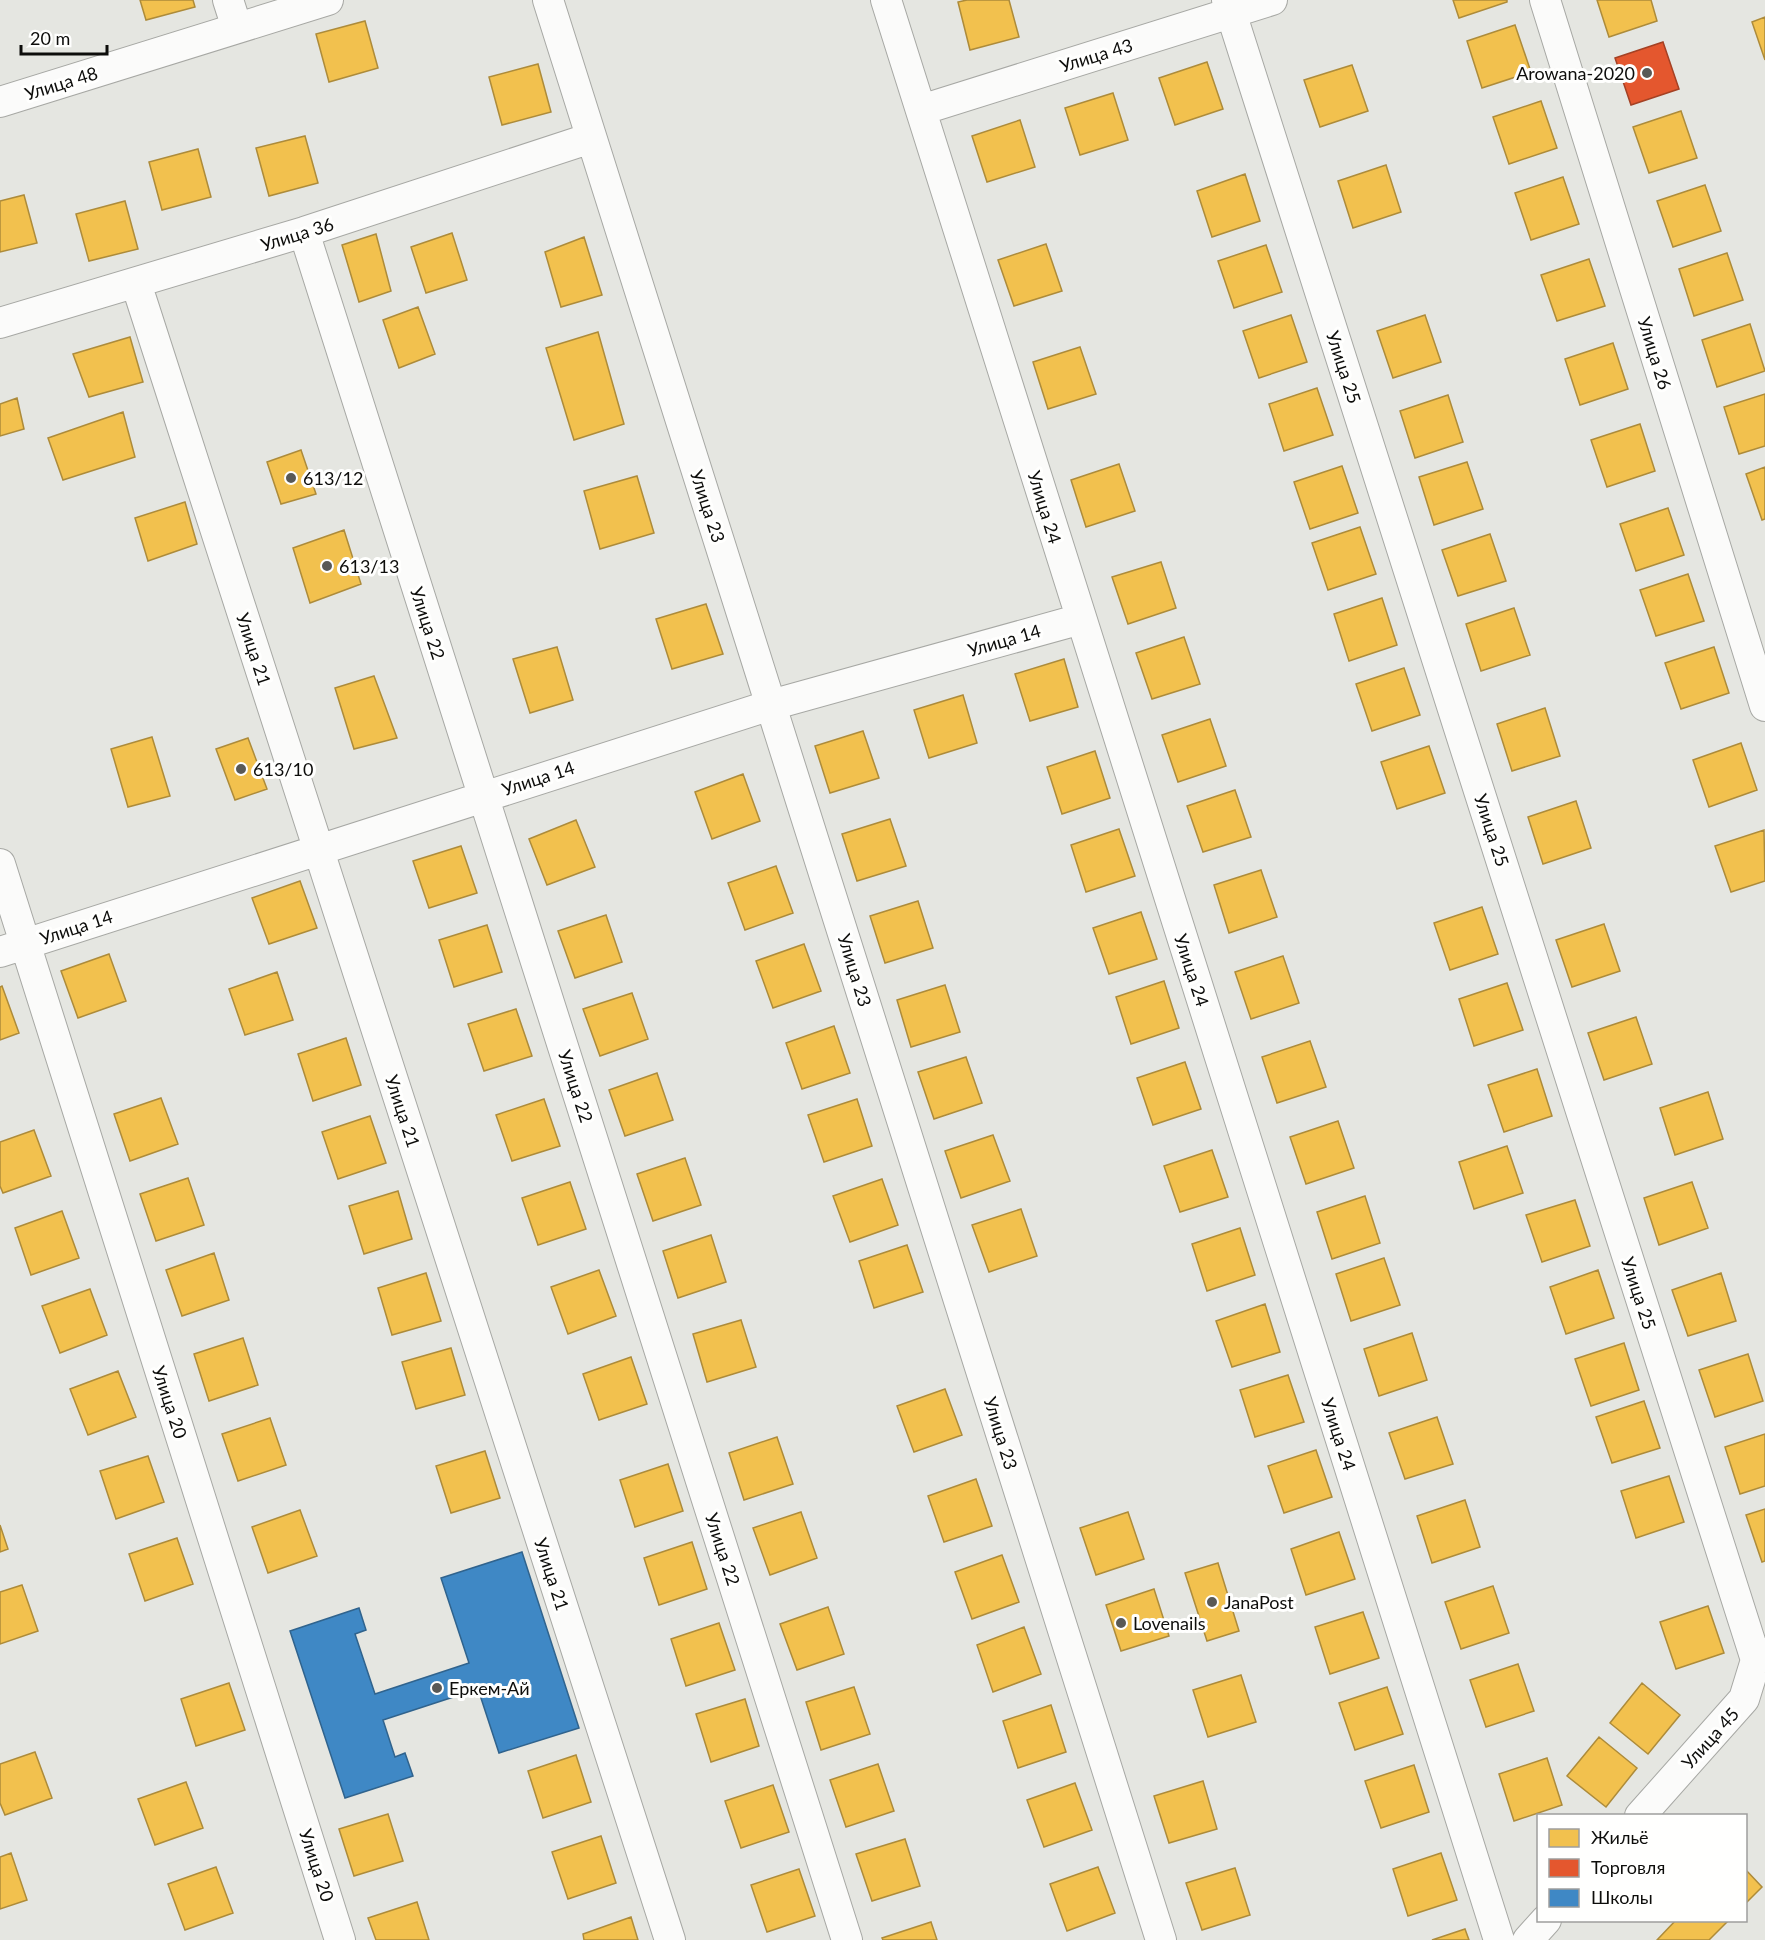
<svg xmlns="http://www.w3.org/2000/svg" width="1765" height="1940" viewBox="0 0 1765 1940" font-family="Lato,sans-serif">
  <style>
    .homes { fill: #f2c14e; stroke: #ad8b3a; stroke-width: 1.5 }
    .shops { fill: #e4572e; stroke: #a44124; stroke-width: 1.5 }
    .schools { fill: #3f88c5; stroke: #30638d; stroke-width: 1.5 }
    .lines { fill: none; stroke-linecap: round; stroke-linejoin: round }
    .street-casing { stroke: #a7a8a4; stroke-width: 32 }
    .street { stroke: #fbfbfa; stroke-width: 30 }
    .poi-dot { fill: #595956; stroke: #fffffe; stroke-width: 2 }
    .labels { text-anchor: middle; dominant-baseline: central; stroke-width: 6; stroke-linejoin: round; paint-order: stroke }
    .street-label { font-size: 18px; fill: #0d0d0b; stroke: #fffffe }
    .poi-label { font-size: 18px; fill: #0d0d0b; stroke: #fffffe; text-anchor: start }
  </style>
  <rect width="100%" height="100%" fill="#e5e6e1"/>
  <path class="homes" d="M 140,0 L 193,0 L 195,7 L 146,20 Z
    M 967,0 L 1009,0 L 1019,37 L 970,50 L 958,2 Z
    M 1453,0 L 1507,0 L 1507,2 L 1459,18 Z
    M 1597,0 L 1651,0 L 1657,21 L 1609,37 Z
    M 1765,17 L 1765,60 L 1752,22 Z
    M 365,21 L 378,68 L 329,82 L 316,34 Z
    M 1515,25 L 1531,72 L 1482,88 L 1467,41 Z
    M 1207,62 L 1223,109 L 1175,125 L 1159,78 Z
    M 538,64 L 551,112 L 502,125 L 489,77 Z
    M 1352,65 L 1368,111 L 1320,127 L 1304,80 Z
    M 1113,93 L 1128,140 L 1080,155 L 1065,108 Z
    M 1541,101 L 1557,148 L 1509,164 L 1493,117 Z
    M 1681,111 L 1697,158 L 1649,173 L 1633,127 Z
    M 1020,120 L 1035,167 L 987,182 L 972,136 Z
    M 305,136 L 318,183 L 269,196 L 256,148 Z
    M 198,149 L 211,197 L 162,210 L 149,162 Z
    M 1386,165 L 1401,212 L 1353,228 L 1338,181 Z
    M 1245,174 L 1260,221 L 1212,237 L 1197,191 Z
    M 1563,177 L 1579,224 L 1531,240 L 1515,193 Z
    M 1705,185 L 1721,231 L 1673,247 L 1657,201 Z
    M 24,195 L 37,243 L 0,252 L 0,201 Z
    M 125,201 L 138,249 L 89,261 L 76,214 Z
    M 452,233 L 467,280 L 426,293 L 411,247 Z
    M 376,234 L 391,291 L 359,302 L 342,245 Z
    M 584,237 L 602,295 L 561,307 L 545,252 Z
    M 1046,244 L 1062,291 L 1014,306 L 998,260 Z
    M 1266,245 L 1282,292 L 1234,308 L 1218,261 Z
    M 1727,253 L 1743,300 L 1694,316 L 1679,269 Z
    M 1589,259 L 1605,306 L 1557,321 L 1541,275 Z
    M 418,307 L 435,354 L 399,368 L 383,320 Z
    M 1291,315 L 1307,362 L 1259,378 L 1243,331 Z
    M 1425,315 L 1441,362 L 1393,378 L 1377,331 Z
    M 1750,324 L 1765,371 L 1717,387 L 1702,340 Z
    M 598,332 L 624,424 L 574,440 L 546,348 Z
    M 130,337 L 143,382 L 89,397 L 73,354 Z
    M 1613,343 L 1628,389 L 1580,405 L 1565,359 Z
    M 1080,347 L 1096,394 L 1048,409 L 1033,362 Z
    M 1317,388 L 1333,435 L 1284,451 L 1269,404 Z
    M 1765,394 L 1765,446 L 1739,454 L 1724,407 Z
    M 1448,395 L 1463,442 L 1415,458 L 1400,411 Z
    M 17,398 L 24,429 L 0,436 L 0,404 Z
    M 123,412 L 135,457 L 63,480 L 48,438 Z
    M 1640,424 L 1655,471 L 1607,487 L 1591,440 Z
    M 301,450 L 316,494 L 281,504 L 267,462 Z
    M 1467,462 L 1483,509 L 1434,525 L 1419,477 Z
    M 1119,464 L 1135,511 L 1086,527 L 1071,480 Z
    M 1342,466 L 1358,513 L 1310,529 L 1294,482 Z
    M 1765,467 L 1765,519 L 1762,520 L 1746,474 Z
    M 637,476 L 654,533 L 600,549 L 584,491 Z
    M 185,502 L 197,544 L 148,561 L 135,518 Z
    M 1668,508 L 1684,555 L 1636,571 L 1620,524 Z
    M 1360,527 L 1376,574 L 1328,590 L 1312,543 Z
    M 344,530 L 361,584 L 310,603 L 293,548 Z
    M 1490,534 L 1506,581 L 1458,596 L 1442,550 Z
    M 1161,562 L 1176,608 L 1128,624 L 1112,577 Z
    M 1688,574 L 1704,621 L 1656,636 L 1640,590 Z
    M 1382,598 L 1397,645 L 1349,661 L 1334,614 Z
    M 706,604 L 723,654 L 672,669 L 656,619 Z
    M 1514,608 L 1530,655 L 1481,671 L 1466,624 Z
    M 1184,637 L 1200,684 L 1152,699 L 1136,653 Z
    M 557,647 L 573,700 L 530,713 L 513,659 Z
    M 1714,647 L 1729,693 L 1681,709 L 1665,663 Z
    M 1064,659 L 1078,707 L 1030,721 L 1015,674 Z
    M 1404,668 L 1420,715 L 1372,731 L 1356,684 Z
    M 374,676 L 397,738 L 354,749 L 335,688 Z
    M 963,695 L 977,743 L 929,758 L 914,710 Z
    M 1545,708 L 1560,756 L 1512,771 L 1497,724 Z
    M 1210,719 L 1226,766 L 1178,782 L 1162,735 Z
    M 863,731 L 879,778 L 830,793 L 815,746 Z
    M 152,737 L 170,796 L 128,807 L 111,749 Z
    M 248,738 L 267,789 L 235,800 L 216,749 Z
    M 1741,743 L 1757,790 L 1709,807 L 1693,760 Z
    M 1429,746 L 1445,793 L 1397,809 L 1381,762 Z
    M 1095,751 L 1110,798 L 1062,814 L 1047,767 Z
    M 743,774 L 760,821 L 712,839 L 695,792 Z
    M 1235,790 L 1251,837 L 1203,852 L 1187,806 Z
    M 1576,801 L 1591,848 L 1543,864 L 1528,817 Z
    M 890,819 L 906,866 L 857,881 L 842,834 Z
    M 576,820 L 595,867 L 547,885 L 529,839 Z
    M 1119,829 L 1135,876 L 1086,892 L 1071,845 Z
    M 1764,830 L 1765,881 L 1731,892 L 1715,846 Z
    M 461,846 L 477,893 L 429,908 L 413,861 Z
    M 776,866 L 793,913 L 745,930 L 728,883 Z
    M 1261,870 L 1277,917 L 1229,933 L 1214,885 Z
    M 300,881 L 317,928 L 269,944 L 252,898 Z
    M 918,901 L 933,948 L 885,963 L 870,916 Z
    M 1482,907 L 1498,954 L 1450,970 L 1434,923 Z
    M 1141,912 L 1157,959 L 1109,974 L 1093,928 Z
    M 606,915 L 622,962 L 575,978 L 558,931 Z
    M 1604,924 L 1620,971 L 1572,987 L 1556,940 Z
    M 487,925 L 502,972 L 454,987 L 439,940 Z
    M 804,944 L 821,991 L 773,1008 L 756,961 Z
    M 109,954 L 126,1001 L 78,1018 L 61,971 Z
    M 1283,956 L 1299,1003 L 1251,1019 L 1235,972 Z
    M 277,972 L 293,1020 L 245,1035 L 229,989 Z
    M 1164,981 L 1179,1028 L 1131,1044 L 1116,997 Z
    M 1507,983 L 1523,1030 L 1474,1046 L 1459,999 Z
    M 945,985 L 960,1032 L 911,1047 L 897,1000 Z
    M 2,986 L 19,1033 L 0,1040 L 0,987 Z
    M 632,993 L 648,1039 L 600,1056 L 583,1009 Z
    M 516,1009 L 532,1056 L 484,1071 L 468,1024 Z
    M 1636,1017 L 1652,1064 L 1604,1080 L 1588,1033 Z
    M 834,1026 L 850,1073 L 802,1089 L 786,1043 Z
    M 346,1038 L 361,1085 L 313,1101 L 298,1054 Z
    M 1310,1041 L 1326,1087 L 1277,1103 L 1262,1057 Z
    M 966,1057 L 982,1103 L 934,1119 L 918,1072 Z
    M 1185,1062 L 1201,1109 L 1153,1125 L 1137,1078 Z
    M 1537,1069 L 1552,1116 L 1504,1132 L 1488,1085 Z
    M 657,1073 L 673,1120 L 625,1136 L 609,1090 Z
    M 1708,1092 L 1723,1139 L 1675,1155 L 1660,1108 Z
    M 161,1098 L 178,1144 L 130,1161 L 114,1114 Z
    M 544,1099 L 560,1146 L 512,1161 L 496,1115 Z
    M 857,1099 L 872,1146 L 824,1162 L 808,1115 Z
    M 370,1116 L 386,1163 L 338,1179 L 322,1132 Z
    M 1338,1121 L 1354,1168 L 1306,1184 L 1290,1137 Z
    M 34,1130 L 51,1176 L 3,1193 L 0,1186 L 0,1142 Z
    M 993,1135 L 1010,1181 L 961,1198 L 945,1151 Z
    M 1507,1146 L 1523,1193 L 1474,1209 L 1459,1162 Z
    M 1212,1150 L 1228,1197 L 1180,1212 L 1164,1166 Z
    M 685,1158 L 701,1205 L 653,1221 L 637,1174 Z
    M 188,1178 L 204,1225 L 156,1241 L 140,1194 Z
    M 882,1179 L 898,1225 L 850,1242 L 833,1196 Z
    M 570,1182 L 586,1229 L 538,1245 L 522,1198 Z
    M 1692,1182 L 1708,1228 L 1659,1245 L 1644,1198 Z
    M 398,1191 L 412,1239 L 364,1254 L 349,1206 Z
    M 1365,1196 L 1380,1243 L 1332,1259 L 1317,1212 Z
    M 1575,1200 L 1590,1246 L 1542,1262 L 1526,1215 Z
    M 1021,1209 L 1037,1256 L 989,1272 L 972,1225 Z
    M 62,1211 L 79,1258 L 31,1275 L 15,1228 Z
    M 1240,1228 L 1255,1275 L 1207,1291 L 1192,1244 Z
    M 711,1235 L 726,1282 L 678,1298 L 663,1251 Z
    M 907,1245 L 923,1292 L 874,1308 L 859,1261 Z
    M 214,1253 L 229,1300 L 182,1316 L 166,1270 Z
    M 1384,1258 L 1400,1305 L 1351,1321 L 1336,1274 Z
    M 599,1270 L 616,1316 L 568,1334 L 551,1287 Z
    M 1598,1270 L 1614,1318 L 1566,1334 L 1550,1287 Z
    M 426,1273 L 441,1321 L 392,1335 L 378,1288 Z
    M 1721,1273 L 1736,1321 L 1688,1336 L 1672,1290 Z
    M 90,1289 L 107,1335 L 60,1353 L 42,1306 Z
    M 1265,1304 L 1280,1352 L 1232,1367 L 1216,1321 Z
    M 741,1320 L 756,1367 L 707,1382 L 693,1334 Z
    M 1412,1333 L 1427,1380 L 1379,1396 L 1364,1349 Z
    M 243,1338 L 258,1385 L 209,1401 L 194,1354 Z
    M 1624,1343 L 1639,1390 L 1591,1406 L 1575,1359 Z
    M 451,1348 L 465,1395 L 416,1409 L 402,1362 Z
    M 1748,1354 L 1763,1401 L 1715,1417 L 1699,1370 Z
    M 631,1357 L 647,1404 L 599,1420 L 583,1374 Z
    M 118,1371 L 136,1417 L 88,1435 L 70,1389 Z
    M 1288,1375 L 1304,1422 L 1255,1437 L 1240,1390 Z
    M 945,1389 L 962,1435 L 914,1452 L 897,1406 Z
    M 1644,1401 L 1660,1448 L 1612,1463 L 1596,1417 Z
    M 1437,1417 L 1453,1464 L 1405,1479 L 1389,1433 Z
    M 270,1418 L 286,1465 L 238,1481 L 222,1434 Z
    M 1765,1434 L 1765,1486 L 1740,1494 L 1725,1447 Z
    M 777,1437 L 793,1484 L 744,1500 L 729,1453 Z
    M 1316,1450 L 1332,1497 L 1284,1513 L 1268,1466 Z
    M 485,1451 L 500,1498 L 451,1513 L 436,1466 Z
    M 148,1456 L 164,1502 L 116,1519 L 100,1471 Z
    M 668,1464 L 683,1511 L 635,1527 L 620,1480 Z
    M 1669,1476 L 1684,1522 L 1636,1538 L 1621,1491 Z
    M 976,1479 L 992,1526 L 944,1542 L 928,1496 Z
    M 1465,1500 L 1480,1547 L 1432,1563 L 1417,1516 Z
    M 1765,1509 L 1765,1561 L 1762,1562 L 1746,1515 Z
    M 300,1510 L 317,1556 L 268,1573 L 252,1527 Z
    M 801,1512 L 817,1558 L 770,1575 L 753,1528 Z
    M 1128,1512 L 1144,1559 L 1096,1575 L 1080,1528 Z
    M 0,1525 L 8,1549 L 0,1552 Z
    M 1339,1532 L 1355,1579 L 1306,1595 L 1291,1549 Z
    M 177,1538 L 193,1584 L 145,1601 L 129,1554 Z
    M 692,1542 L 707,1589 L 659,1605 L 644,1558 Z
    M 1002,1555 L 1019,1602 L 972,1619 L 955,1572 Z
    M 1218,1563 L 1239,1631 L 1207,1641 L 1185,1573 Z
    M 22,1585 L 38,1631 L 0,1644 L 0,1592 Z
    M 1493,1586 L 1509,1633 L 1461,1649 L 1445,1602 Z
    M 1154,1589 L 1169,1636 L 1121,1651 L 1106,1605 Z
    M 1708,1606 L 1724,1653 L 1676,1669 L 1660,1622 Z
    M 828,1607 L 844,1654 L 797,1670 L 780,1624 Z
    M 1363,1612 L 1379,1658 L 1330,1674 L 1315,1627 Z
    M 719,1623 L 735,1670 L 686,1686 L 671,1639 Z
    M 1024,1627 L 1041,1674 L 993,1692 L 977,1645 Z
    M 1518,1664 L 1534,1711 L 1486,1727 L 1470,1680 Z
    M 1241,1675 L 1256,1722 L 1208,1737 L 1193,1690 Z
    M 229,1683 L 245,1730 L 196,1746 L 181,1699 Z
    M 1642,1683 L 1680,1715 L 1648,1754 L 1610,1723 Z
    M 854,1687 L 870,1734 L 821,1750 L 806,1702 Z
    M 1387,1687 L 1403,1734 L 1355,1750 L 1339,1703 Z
    M 745,1699 L 759,1746 L 711,1762 L 696,1714 Z
    M 1051,1705 L 1066,1752 L 1018,1768 L 1003,1721 Z
    M 1599,1737 L 1637,1768 L 1606,1807 L 1567,1776 Z
    M 35,1752 L 52,1798 L 5,1815 L 0,1803 L 0,1764 Z
    M 576,1755 L 591,1802 L 543,1818 L 528,1771 Z
    M 1547,1758 L 1562,1805 L 1514,1821 L 1499,1774 Z
    M 878,1764 L 894,1811 L 846,1827 L 830,1780 Z
    M 1414,1765 L 1429,1812 L 1381,1828 L 1365,1781 Z
    M 1203,1781 L 1217,1829 L 1169,1843 L 1154,1796 Z
    M 186,1782 L 203,1828 L 155,1845 L 138,1799 Z
    M 1075,1783 L 1092,1830 L 1044,1847 L 1027,1800 Z
    M 773,1785 L 789,1832 L 741,1848 L 725,1801 Z
    M 388,1814 L 403,1861 L 354,1876 L 339,1829 Z
    M 601,1836 L 616,1883 L 568,1899 L 552,1852 Z
    M 905,1839 L 920,1886 L 872,1901 L 856,1854 Z
    M 11,1853 L 27,1900 L 0,1909 L 0,1857 Z
    M 1441,1853 L 1457,1900 L 1408,1916 L 1393,1869 Z
    M 216,1867 L 233,1913 L 185,1930 L 168,1884 Z
    M 1098,1867 L 1115,1913 L 1067,1931 L 1050,1884 Z
    M 1235,1868 L 1250,1915 L 1202,1930 L 1186,1883 Z
    M 799,1869 L 815,1916 L 767,1932 L 751,1885 Z
    M 1746,1870 L 1762,1887 L 1746,1903 Z
    M 417,1902 L 429,1940 L 376,1940 L 368,1918 Z
    M 631,1917 L 638,1940 L 584,1940 L 583,1934 Z
    M 1676,1920 L 1729,1920 L 1709,1940 L 1657,1940 Z
    M 931,1922 L 937,1940 L 883,1940 L 882,1938 Z
    M 1465,1929 L 1469,1940 L 1432,1940 Z"/>
  <path class="shops" d="M 1663,42 L 1679,89 L 1631,105 L 1615,58 Z"/>
  <path class="schools" d="M 522,1552 L 579,1728 L 499,1753 L 478,1689 L 383,1720 L 395,1757 L 405,1753 L 413,1776 L 345,1798 L 290,1631 L 359,1608 L 366,1630 L 355,1634 L 375,1694 L 469,1663 L 441,1578 Z"/>
  <g class="lines">
    <g class="street-casing">
      <path id="street" d="M 228,0 L 237,28
        M 548,0 L 1161,1940
        M 886,0 L 1499,1940
        M 1227,0 L 1756,1660
        M 1545,0 L 1765,706
        M 0,102 L 328,0
        M 921,110 L 1272,0
        M 304,232 L 847,1940
        M 136,283 L 670,1940
        M 0,323 L 304,232 L 591,138
        M 0,864 L 340,1940
        M 0,952 L 771,705 L 1081,619
        M 1640,1816 L 1744,1699 L 1756,1660 L 1765,1653
        M 1528,1940 L 1546,1920"/>
    </g>
    <use href="#street" class="street"/>
  </g>
  <g class="poi-dot">
    <circle cx="1647" cy="73" r="6"/>
    <circle cx="291" cy="478" r="6"/>
    <circle cx="327" cy="566" r="6"/>
    <circle cx="241" cy="769" r="6"/>
    <circle cx="1212" cy="1602" r="6"/>
    <circle cx="1121" cy="1623" r="6"/>
    <circle cx="437" cy="1688" r="6"/>
  </g>
  <g class="labels">
    <g class="street-label">
      <text transform="translate(1096 55) rotate(-17)">Улица 43</text>
      <text transform="translate(61 83) rotate(-17)">Улица 48</text>
      <text transform="translate(297 234) rotate(-17)">Улица 36</text>
      <text transform="translate(1655 353) rotate(73)">Улица 26</text>
      <text transform="translate(1344 367) rotate(72)">Улица 25</text>
      <text transform="translate(708 506) rotate(72)">Улица 23</text>
      <text transform="translate(1045 507) rotate(73)">Улица 24</text>
      <text transform="translate(428 623) rotate(72)">Улица 22</text>
      <text transform="translate(1004 640) rotate(-16)">Улица 14</text>
      <text transform="translate(254 649) rotate(72)">Улица 21</text>
      <text transform="translate(538 778) rotate(-18)">Улица 14</text>
      <text transform="translate(1492 830) rotate(72)">Улица 25</text>
      <text transform="translate(76 927) rotate(-18)">Улица 14</text>
      <text transform="translate(855 970) rotate(73)">Улица 23</text>
      <text transform="translate(1192 970) rotate(72)">Улица 24</text>
      <text transform="translate(576 1086) rotate(72)">Улица 22</text>
      <text transform="translate(403 1111) rotate(72)">Улица 21</text>
      <text transform="translate(1639 1293) rotate(72)">Улица 25</text>
      <text transform="translate(170 1402) rotate(72)">Улица 20</text>
      <text transform="translate(1001 1433) rotate(73)">Улица 23</text>
      <text transform="translate(1339 1434) rotate(72)">Улица 24</text>
      <text transform="translate(723 1549) rotate(72)">Улица 22</text>
      <text transform="translate(552 1574) rotate(72)">Улица 21</text>
      <text transform="translate(1710 1738) rotate(-48)">Улица 45</text>
      <text transform="translate(317 1865) rotate(72)">Улица 20</text>
    </g>
    <g class="poi-label">
      <text x="1635" y="73" text-anchor="end">Arowana-2020</text>
      <text x="303" y="478">613/12</text>
      <text x="339" y="566">613/13</text>
      <text x="253" y="769">613/10</text>
      <text x="1224" y="1602">JanaPost</text>
      <text x="1133" y="1623">Lovenails</text>
      <text x="449" y="1688">Еркем-Ай</text>
    </g>
  </g>
  <rect x="1537" y="1814" width="210" height="108" fill="#fffffe" stroke="#9e9e9d" stroke-width="1.5"/>
  <rect x="1549" y="1829" width="30" height="18" fill="#f2c14e" stroke="#9e9e9d" stroke-width="1.5"/>
  <text x="1591" y="1844" font-size="18" fill="#0d0d0b">Жильё</text>
  <rect x="1549" y="1859" width="30" height="18" fill="#e4572e" stroke="#9e9e9d" stroke-width="1.5"/>
  <text x="1591" y="1874" font-size="18" fill="#0d0d0b">Торговля</text>
  <rect x="1549" y="1889" width="30" height="18" fill="#3f88c5" stroke="#9e9e9d" stroke-width="1.5"/>
  <text x="1591" y="1904" font-size="18" fill="#0d0d0b">Школы</text>
  <path d="M21 45v9h86v-9" fill="none" stroke="#0d0d0b" stroke-width="3"/>
  <text x="30" y="45" font-size="18" fill="#0d0d0b" stroke="#fffffe" stroke-width="4.5" paint-order="stroke">20 m</text>
</svg>
